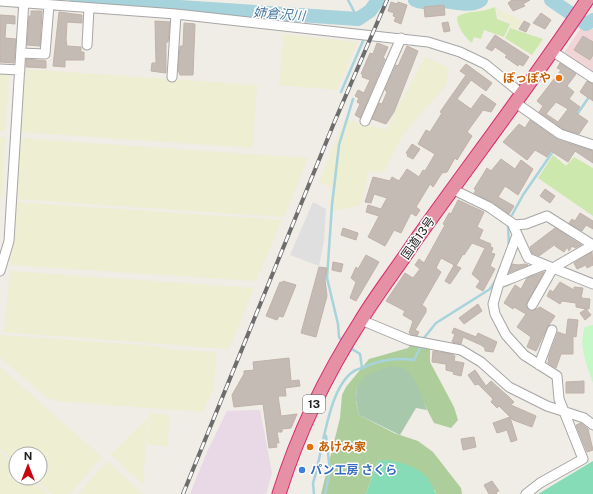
<svg xmlns="http://www.w3.org/2000/svg" width="593" height="494" viewBox="0 0 593 494" font-family="'Public Sans','Noto Sans JP',sans-serif">
  <style>
    .commercial { fill: #f0d5d6 }
    .industrial { fill: #e9d8e6 }
    .farmland { fill: #edeed2 }
    .grass { fill: #cde8ad }
    .forest { fill: #adce9b }
    .cemetery { fill: #a7c8ab }
    .park { fill: #c4f8c6 }
    .pitch { fill: #86dcb7 }
    .parking { fill: #dfdfdf }
    .lines { fill: none; stroke-linecap: round; stroke-linejoin: round }
    .stream { stroke: #a7d3dc; stroke-width: 2.5 }
    .river { stroke: #a7d3dc; stroke-width: 14 }
    .building { fill: #c4bbb5; stroke: #c1b2a8; fill-rule: evenodd }
    .minor-casing { stroke: #a6a6a6; stroke-width: 11 }
    .highway-casing { stroke: #d72a6e; stroke-width: 15 }
    .minor { stroke: #fff; stroke-width: 9 }
    .highway { stroke: #e590a4; stroke-width: 13 }
    .rail-casing { stroke: #6d6d6d; stroke-width: 4 }
    .rail { stroke: #fff; stroke-width: 2.5; stroke-dasharray: 8; stroke-linecap: butt }
    .food-dot { fill: #e8710a; stroke: #fff; stroke-width: 1.5 }
    .shop-dot { fill: #3f7fe0; stroke: #fff; stroke-width: 1.5 }
    .labels { text-anchor: middle; dominant-baseline: central; stroke-width: 3; stroke-linejoin: round; paint-order: stroke }
    .shield { fill: #fff; stroke: #626262; stroke-width: 1 }
    .shield-label { font-size: 11px; font-weight: bold; fill: #1f1f1f }
    .food-label { font-size: 12px; font-weight: bold; fill: #c56008; stroke: #fff; text-anchor: end }
    .street-label { font-size: 12px; fill: #1f1f1f; stroke: #fff }
    .shop-label { font-size: 12px; font-weight: bold; fill: #366cbe; stroke: #fff; text-anchor: start }
    .water-label { font-size: 13px; font-style: italic; fill: #47779d; stroke: #fff }
  </style>
  <rect width="100%" height="100%" fill="#f0ece6"/>
  <path class="commercial" d="M 581,28 L 593,29 L 593,76 L 563,54 Z"/>
  <path class="industrial" d="M 260,410 L 272,473 L 266,494 L 190,494 L 207,452 L 227,411 Z"/>
  <path class="farmland" d="M 496,8 L 522,20 L 517,30 L 510,27 L 511,23 L 499,18 Z
    M 284,34 L 357,42 L 337,90 L 279,85 Z
    M 425,57 L 449,68 L 447,84 L 402,136 L 384,172 L 369,171 L 361,205 L 331,212 L 334,188 L 319,182 L 345,119 L 386,130 Z
    M 24,69 L 257,85 L 253,148 L 20,132 Z
    M 0,72 L 9,73 L 5,131 L 0,131 Z
    M 0,137 L 5,137 L 2,198 L 0,198 Z
    M 20,138 L 308,158 L 284,217 L 15,199 Z
    M 15,202 L 282,220 L 256,281 L 10,265 Z
    M 10,271 L 254,288 L 229,349 L 4,332 Z
    M 0,335 L 155,346 L 172,350 L 216,352 L 214,387 L 203,412 L 57,401 L 46,397 L 0,357 Z
    M 0,367 L 102,457 L 70,494 L 52,494 L 33,478 L 40,478 L 40,454 L 16,454 L 16,463 L 0,449 Z
    M 150,413 L 170,415 L 167,446 L 147,444 Z
    M 148,417 L 143,484 L 111,455 Z
    M 0,452 L 16,466 L 16,478 L 30,478 L 48,494 L 0,494 Z
    M 107,461 L 143,494 L 78,494 Z"/>
  <path class="grass" d="M 495,7 L 497,19 L 510,24 L 504,37 L 484,30 L 481,39 L 474,37 L 472,43 C 465,38 457,26 457,17 C 467,10 483,13 495,7 Z
    M 510,28 L 543,39 L 532,55 L 505,38 Z
    M 553,155 L 566,166 L 574,157 L 593,168 L 593,216 L 538,178 Z"/>
  <path class="forest" d="M 412,343 L 425,344 L 430,349 L 430,362 L 454,407 L 458,420 L 451,428 L 434,423 C 425,407 419,390 410,374 L 357,386 L 356,401 L 359,415 L 394,433 L 418,441 L 433,452 L 461,488 L 462,494 L 436,494 L 435,490 L 378,461 L 366,494 L 321,494 L 340,418 L 342,395 L 346,387 L 369,359 L 408,348 Z"/>
  <path class="cemetery" d="M 390,366 C 393,367 399,366 403,368 C 416,375 422,397 427,410 L 416,408 L 400,435 L 359,415 L 356,400 L 357,386 L 367,375 Z"/>
  <path class="park" d="M 593,325 L 593,383 C 587,365 578,346 585,327 Z"/>
  <path class="pitch" d="M 388,460 C 411,465 427,469 436,494 L 366,494 L 378,461 Z
    M 593,461 L 593,494 L 538,494 Z"/>
  <path class="parking" d="M 313,202 L 326,209 L 324,240 L 319,266 L 290,255 Z"/>
  <g class="lines">
    <path class="stream" d="M 348,0 L 358,19
      M 341,92 L 363,41
      M 576,116 L 593,91
      M 512,215 L 523,195 L 554,150
      M 508,226 L 509,246
      M 424,338 L 436,323 L 490,289 L 496,280
      M 342,341 L 339,337 L 338,324 L 327,278 L 332,205 L 339,145 L 353,99
      M 362,368 C 379,360 395,357 414,360 L 420,348
      M 314,494 L 313,483 C 323,455 328,374 362,368 L 360,354 L 352,349
      M 325,494 L 330,471 L 326,436"/>
    <path class="river" d="M 76,0 L 358,19 L 370,11 L 378,0
      M 415,0 C 424,5 434,0 443,1 C 456,2 470,7 481,0
      M 551,0 L 586,24 L 593,20"/>
  </g>
  <path class="building" d="M 512,0 L 530,0 L 523,4 L 525,6 L 513,11 L 508,3 Z
    M 391,2 L 397,4 L 398,2 L 407,5 L 401,24 L 394,21 L 396,17 L 393,16 L 394,13 L 388,11 Z
    M 444,5 L 445,15 L 425,17 L 424,7 Z
    M 31,11 L 42,11 L 40,46 L 27,45 L 29,16 L 31,16 Z
    M 59,12 L 82,15 L 82,23 L 67,22 L 66,40 L 67,46 L 81,47 L 81,52 L 84,52 L 84,60 L 65,60 L 65,67 L 53,66 Z
    M 541,13 L 551,20 L 545,29 L 533,23 Z
    M 0,15 L 15,16 L 15,24 L 6,23 L 5,38 L 16,39 L 14,63 L 0,62 Z
    M 155,21 L 170,22 L 168,42 L 166,42 L 166,73 L 151,71 L 152,63 L 156,63 Z
    M 524,21 L 530,24 L 526,32 L 519,29 Z
    M 448,22 L 450,31 L 444,32 L 442,23 Z
    M 184,23 L 195,24 L 193,75 L 180,75 L 178,70 L 180,46 L 183,46 Z
    M 495,35 L 529,57 L 523,66 L 519,64 L 518,66 L 505,57 L 507,55 L 495,47 L 492,51 L 486,48 Z
    M 583,36 L 593,42 L 593,55 L 590,60 L 574,50 Z
    M 377,43 L 388,47 L 383,58 L 385,59 L 360,118 L 355,115 L 360,104 L 357,102 L 359,98 L 355,96 L 358,90 L 364,93 L 370,80 L 362,77 L 363,74 L 361,74 L 370,53 L 373,54 Z
    M 407,46 L 418,51 L 394,112 L 386,124 L 372,119 L 379,103 L 382,104 L 387,92 L 385,90 L 396,65 L 398,66 Z
    M 26,59 L 46,61 L 46,68 L 26,67 Z
    M 560,63 L 576,74 L 567,86 L 574,92 L 569,99 L 580,107 L 576,113 L 588,121 L 579,134 L 563,129 L 539,112 L 543,106 L 537,101 L 561,70 L 557,68 ZM 556,102 L 568,109 L 558,122 L 546,114 Z
    M 466,64 L 492,83 L 486,91 L 471,80 L 457,99 L 471,109 L 482,94 L 496,104 L 491,112 L 483,110 L 467,132 L 472,136 L 457,160 L 455,158 L 447,172 L 442,173 L 433,187 L 430,184 L 416,207 L 420,210 L 416,216 L 411,213 L 401,233 L 394,230 L 385,246 L 368,237 L 379,216 L 366,212 L 368,205 L 381,209 L 387,198 L 374,194 L 371,203 L 365,202 L 373,177 L 390,181 L 392,177 L 399,181 L 407,169 L 419,177 L 423,170 L 425,171 L 435,154 L 418,144 L 426,130 L 430,132 L 442,113 L 440,112 L 466,75 L 460,71 Z
    M 587,81 L 593,84 L 593,101 L 580,92 Z
    M 530,120 L 558,140 L 593,151 L 593,163 L 575,151 L 568,162 L 551,151 L 547,157 L 535,150 L 527,160 L 503,142 L 519,124 L 525,128 Z
    M 412,144 L 420,149 L 413,159 L 407,156 L 408,154 L 406,153 Z
    M 501,159 L 515,169 L 521,160 L 533,169 L 518,195 L 505,186 L 498,197 L 514,206 L 509,214 L 492,202 L 474,193 L 476,190 L 474,189 L 487,168 L 491,171 Z
    M 545,189 L 555,196 L 550,203 L 540,196 Z
    M 458,200 L 484,212 L 477,227 L 483,230 L 479,239 L 491,244 L 490,246 L 493,248 L 491,253 L 495,254 L 490,266 L 495,269 L 483,291 L 476,287 L 480,281 L 472,274 L 485,248 L 472,243 L 464,255 L 463,254 L 456,266 L 441,258 L 436,268 L 441,272 L 422,305 L 426,308 L 426,312 L 415,330 L 419,332 L 417,336 L 411,334 L 409,333 L 413,321 L 403,315 L 405,311 L 386,301 L 405,273 L 413,278 L 420,269 L 415,265 L 419,259 L 424,263 L 445,225 L 443,224 L 449,213 L 451,214 Z
    M 580,213 L 593,221 L 593,229 L 586,225 L 582,231 L 569,223 L 572,219 L 575,221 Z
    M 343,228 L 358,233 L 356,240 L 341,235 Z
    M 555,228 L 581,245 L 575,248 L 572,246 L 569,251 L 567,247 L 564,252 L 555,246 L 557,243 L 539,256 L 532,253 L 530,247 Z
    M 592,252 L 593,265 L 587,268 L 586,265 L 577,269 L 574,263 Z
    M 366,255 L 379,262 L 356,301 L 350,298 L 356,282 L 351,278 L 356,267 L 358,269 Z
    M 333,262 L 343,264 L 341,272 L 332,270 Z
    M 512,264 L 518,265 L 525,264 L 528,265 L 509,273 Z
    M 454,265 L 461,268 L 450,284 L 445,281 Z
    M 319,267 L 327,268 L 325,280 L 327,296 L 316,337 L 301,333 Z
    M 544,272 L 526,305 L 529,310 L 535,310 L 540,307 L 555,316 L 547,328 L 536,351 L 527,347 L 531,337 L 517,327 L 526,314 L 514,307 L 513,309 L 504,303 L 515,285 L 521,289 L 527,278 Z
    M 283,281 L 296,285 L 283,317 L 279,316 L 277,320 L 266,316 L 280,282 L 282,283 Z
    M 560,282 L 574,290 L 574,287 L 583,288 L 581,298 L 590,299 L 589,309 L 586,309 L 591,315 L 585,320 L 580,313 L 586,309 L 576,307 L 576,303 L 562,301 L 560,304 L 547,296 L 550,290 L 553,292 Z
    M 478,304 L 482,311 L 464,324 L 459,318 Z
    M 568,319 L 578,320 L 576,337 L 573,336 L 573,354 L 561,354 L 556,368 L 548,363 L 549,356 L 558,332 L 566,335 Z
    M 454,328 L 476,337 L 478,333 L 497,342 L 493,352 L 485,351 L 485,348 L 481,345 L 463,337 L 461,344 L 456,343 L 452,342 L 455,334 L 452,333 Z
    M 433,351 L 452,354 L 455,356 L 454,361 L 464,363 L 461,376 L 453,374 L 454,372 L 446,370 L 446,364 L 432,362 Z
    M 289,358 L 291,381 L 299,380 L 300,386 L 285,388 L 286,396 L 278,396 L 281,416 L 297,414 L 291,428 L 282,429 L 282,432 L 277,432 L 279,443 L 276,443 L 277,447 L 269,448 L 263,404 L 234,407 L 232,395 L 244,374 L 244,371 L 254,370 L 253,362 Z
    M 475,370 L 486,386 L 491,381 L 509,397 L 514,402 L 511,405 L 536,416 L 532,427 L 513,420 L 499,406 L 497,408 L 491,402 L 493,399 L 478,384 L 475,385 L 468,375 Z
    M 584,381 L 584,393 L 566,393 L 566,382 Z
    M 510,417 L 517,440 L 511,442 L 507,430 L 497,433 L 493,423 Z
    M 581,423 L 588,429 L 593,450 L 587,452 L 576,425 Z
    M 474,437 L 476,447 L 463,450 L 461,439 Z
    M 492,481 L 499,491 L 496,492 L 497,494 L 489,494 L 484,485 Z"/>
  <g class="lines">
    <g class="minor-casing">
      <path id="minor" d="M 0,1 L 176,14 L 428,42 L 460,52 L 485,64 L 522,94
        M 87,45 L 89,8
        M 552,51 L 593,78
        M 21,53 L 45,54 L 49,5
        M 0,69 L 20,70
        M 172,77 L 176,14
        M 516,103 L 560,134 L 593,145
        M 365,121 L 401,38
        M 452,189 L 489,207 L 512,223 L 528,258 L 593,284
        M 514,225 L 526,224 L 547,216 L 593,245
        M 0,271 L 9,241 L 24,0
        M 499,283 L 517,235
        M 532,305 L 553,268 L 593,245
        M 361,320 L 409,340 L 461,350 L 481,362 L 509,387 L 547,406 L 584,418 L 593,425
        M 539,365 L 552,330
        M 526,494 L 540,483 L 583,459 L 559,399 L 557,376 L 524,355 L 506,335 L 495,314 L 493,304 L 499,283 C 515,278 529,270 545,265"/>
    </g>
    <g class="highway-casing">
      <path id="highway" d="M 279,494 C 298,433 326,375 360,322 C 376,295 396,270 413,244 C 471,162 532,83 587,0"/>
    </g>
    <use href="#minor" class="minor"/>
    <use href="#highway" class="highway"/>
    <g class="rail-casing">
      <path id="rail" d="M 183,494 L 334,123 L 387,0"/>
    </g>
    <use href="#rail" class="rail"/>
  </g>
  <g class="food-dot">
    <circle cx="559" cy="78" r="4"/>
    <circle cx="310" cy="447" r="4"/>
  </g>
  <circle class="shop-dot" cx="302" cy="470" r="4"/>
  <g class="labels">
    <rect class="shield" x="303" y="395" width="22" height="18" rx="3"/>
    <g class="shield-label">
      <text x="314" y="404">13</text>
    </g>
    <g class="food-label">
      <text x="551" y="78">ぽっぽや</text>
      <text x="318" y="447" text-anchor="start">あけみ家</text>
    </g>
    <g class="street-label">
      <text transform="translate(418 238) rotate(-55)">国道13号</text>
    </g>
    <g class="shop-label">
      <text x="310" y="470">パン工房 さくら</text>
    </g>
    <g class="water-label">
      <text transform="translate(279 14) rotate(4)">姉倉沢川</text>
    </g>
  </g>
  <g transform="translate(28 466)"><circle r="19" fill="#ffffff" stroke="#a5a5a5"/>
  <path d="M0-3L7 15L0 10L-7 15Z" fill="#c9050f"/>
  <text y="-6" font-size="11" font-weight="bold" text-anchor="middle" fill="#1f1f1f">N</text>
  </g>
</svg>
